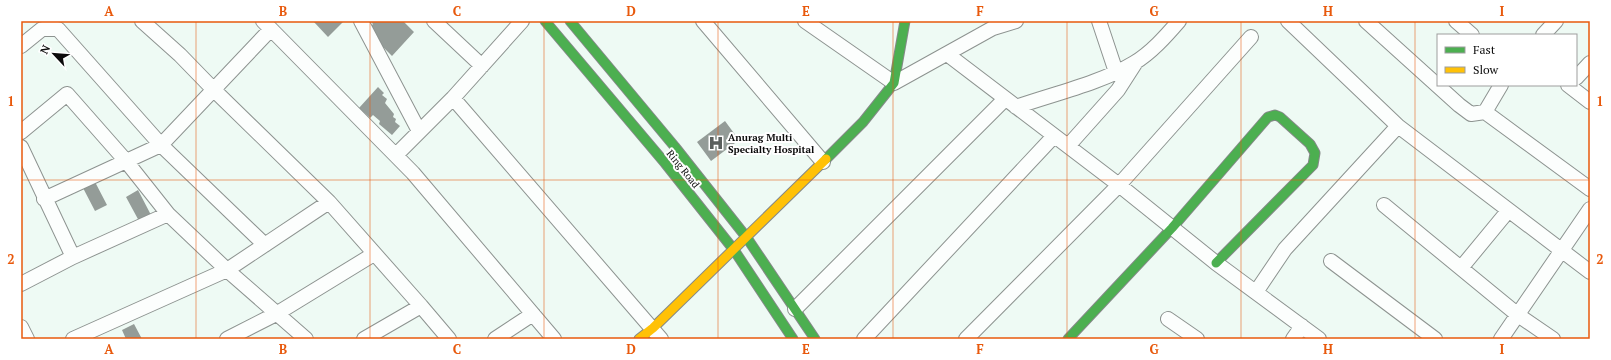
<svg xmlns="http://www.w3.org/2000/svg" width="1611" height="360" viewBox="0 0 1611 360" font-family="'PT Serif',serif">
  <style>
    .building { fill: #949c98 }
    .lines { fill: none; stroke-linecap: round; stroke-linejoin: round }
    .street-casing { stroke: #8d9390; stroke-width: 16 }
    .fast-casing { stroke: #848987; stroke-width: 11 }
    .slow-casing { stroke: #848987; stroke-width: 11 }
    .street { stroke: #fcfefd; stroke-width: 14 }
    .fast { stroke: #4caf50; stroke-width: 9 }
    .slow { stroke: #ffc107; stroke-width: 9 }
    .grid { fill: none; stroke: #e8590c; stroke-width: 1; stroke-opacity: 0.55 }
    .labels { text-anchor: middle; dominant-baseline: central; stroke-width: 4; stroke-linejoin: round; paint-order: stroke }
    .poi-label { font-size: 10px; font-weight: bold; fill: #0b0b0b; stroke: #fff; text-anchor: start }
    .street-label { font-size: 10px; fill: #0b0b0b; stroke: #fff }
    .neatline { fill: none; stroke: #e8590c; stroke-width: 1.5 }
    .grid-label { font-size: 13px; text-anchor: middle; font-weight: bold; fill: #e8590c }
  </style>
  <rect width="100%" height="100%" fill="#eefaf4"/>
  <path class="building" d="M 313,21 L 344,21 L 328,37 Z
    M 370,21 L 403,21 L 414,32 L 392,56 L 375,39 L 374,30 L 371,26 L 373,24 Z
    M 378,87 L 384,93 L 382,95 L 387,99 L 385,103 L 394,114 L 393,117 L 396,119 L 395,122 L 400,126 L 392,135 L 379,124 L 380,121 L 373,115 L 370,118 L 359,108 Z
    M 725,121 L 739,140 L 711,161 L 697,142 Z
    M 94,180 L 107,205 L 95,211 L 82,186 Z
    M 138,190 L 151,215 L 139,221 L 126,197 Z
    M 134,324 L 142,339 L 126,339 L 122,330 Z"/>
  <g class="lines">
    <g class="street-casing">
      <path id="street" d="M 142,21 L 180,55 L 214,90 L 329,202 L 421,306
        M 263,21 L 413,173 L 554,339
        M 361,21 L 419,131
        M 434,21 L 482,66
        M 703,21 L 823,162
        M 805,21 L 894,83 L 993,28 L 1016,21
        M 1099,21 L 1116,72
        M 1366,21 L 1459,105 L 1471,114 L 1485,112
        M 1456,21 L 1472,35
        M 1543,35 L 1556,21
        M 21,46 L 42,29 L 58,29 L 161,145 L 265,245
        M 947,54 L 1119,185 L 1216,263 L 1319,339
        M 1576,78 L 1590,63
        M 1501,85 L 1485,112 L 1590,189
        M 1568,85 L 1590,102
        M 453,98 L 661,339
        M 1016,107 C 1053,94 1101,83 1134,63 C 1151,53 1166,36 1179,21
        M 1398,126 L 1590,272
        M 21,132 L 67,94 L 126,161 L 168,214 L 227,270 L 306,339
        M 1068,146 L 1118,90 L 1136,62
        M 21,147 L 73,257 L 21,284
        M 396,155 L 453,98 L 522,21
        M 44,199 L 161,145 L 271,29
        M 1384,205 L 1518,315 L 1553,339
        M 73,257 L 168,214
        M 1331,261 L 1435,339
        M 1461,268 L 1508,211
        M 1256,292 L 1285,249 L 1398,126 L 1288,21
        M 795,309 L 1005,99
        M 1168,319 L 1197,339
        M 21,327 L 27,339
        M 73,339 L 227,270 L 329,202
        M 227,339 L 276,314 L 374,254
        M 364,339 L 421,306 L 449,339
        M 495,339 L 533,314
        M 864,339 L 1054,136
        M 966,339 L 1119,185 L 1251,37
        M 1293,339 L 1302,326
        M 1501,339 L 1590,209"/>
    </g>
    <g class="fast-casing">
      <path id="fast" d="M 545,21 L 665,163 L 734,250 L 793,339
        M 570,21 L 675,147 L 747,238 L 815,339
        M 826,159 L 863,122 L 894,83 L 905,21
        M 1068,339 L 1172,228 L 1268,117 L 1275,115 L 1280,117 L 1310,144 L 1315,153 L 1313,165 L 1216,263"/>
    </g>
    <g class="slow-casing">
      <path id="slow" d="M 639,339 L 653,328 L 826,159"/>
    </g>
    <use href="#street" class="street"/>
    <use href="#fast" class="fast"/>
    <use href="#slow" class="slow"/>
  </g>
  <path class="grid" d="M 196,21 L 196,339M 370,21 L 370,339M 544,21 L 544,339M 718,21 L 718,339M 893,21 L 893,339M 1067,21 L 1067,339M 1241,21 L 1241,339M 1415,21 L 1415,339M 21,180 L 1590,180"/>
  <defs>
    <g id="hospital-bare" transform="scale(1.2)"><path d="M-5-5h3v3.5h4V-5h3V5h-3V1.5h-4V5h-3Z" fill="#5a5f5d" stroke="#fff" stroke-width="2.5" paint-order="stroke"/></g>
  </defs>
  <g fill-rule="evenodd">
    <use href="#hospital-bare" x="716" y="143"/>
  </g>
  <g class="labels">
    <g class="poi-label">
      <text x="728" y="137">Anurag Multi<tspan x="728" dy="12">Specialty Hospital</tspan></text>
    </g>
    <g class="street-label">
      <text transform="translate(683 169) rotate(51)">Ring Road</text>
    </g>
  </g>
  <rect width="1611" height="360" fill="none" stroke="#ffffff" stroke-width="44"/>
  <rect x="1437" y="34" width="140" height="52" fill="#ffffff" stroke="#9d9d9d"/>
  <rect x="1445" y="47" width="20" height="6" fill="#4caf50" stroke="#9d9d9d"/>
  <text x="1473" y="54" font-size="12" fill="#0b0b0b">Fast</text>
  <rect x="1445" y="67" width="20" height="6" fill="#ffc107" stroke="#9d9d9d"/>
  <text x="1473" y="74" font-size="12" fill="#0b0b0b">Slow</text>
  <g transform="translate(54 54) rotate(296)" stroke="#ffffff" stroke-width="3" paint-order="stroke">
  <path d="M0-3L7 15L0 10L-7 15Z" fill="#0b0b0b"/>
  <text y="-6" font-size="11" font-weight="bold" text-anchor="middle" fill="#0b0b0b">N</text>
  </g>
  <rect x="22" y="22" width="1567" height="316" class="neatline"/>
  <g class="grid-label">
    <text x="109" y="16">A</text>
    <text x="283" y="16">B</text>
    <text x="457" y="16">C</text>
    <text x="631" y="16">D</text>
    <text x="806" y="16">E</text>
    <text x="980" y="16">F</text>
    <text x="1154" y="16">G</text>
    <text x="1328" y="16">H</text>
    <text x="1502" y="16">I</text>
    <text x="11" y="106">1</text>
    <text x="1600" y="106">1</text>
    <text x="11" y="264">2</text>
    <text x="1600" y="264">2</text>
    <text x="109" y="354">A</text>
    <text x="283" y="354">B</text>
    <text x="457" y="354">C</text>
    <text x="631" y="354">D</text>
    <text x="806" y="354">E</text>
    <text x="980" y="354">F</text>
    <text x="1154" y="354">G</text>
    <text x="1328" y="354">H</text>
    <text x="1502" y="354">I</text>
  </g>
</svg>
